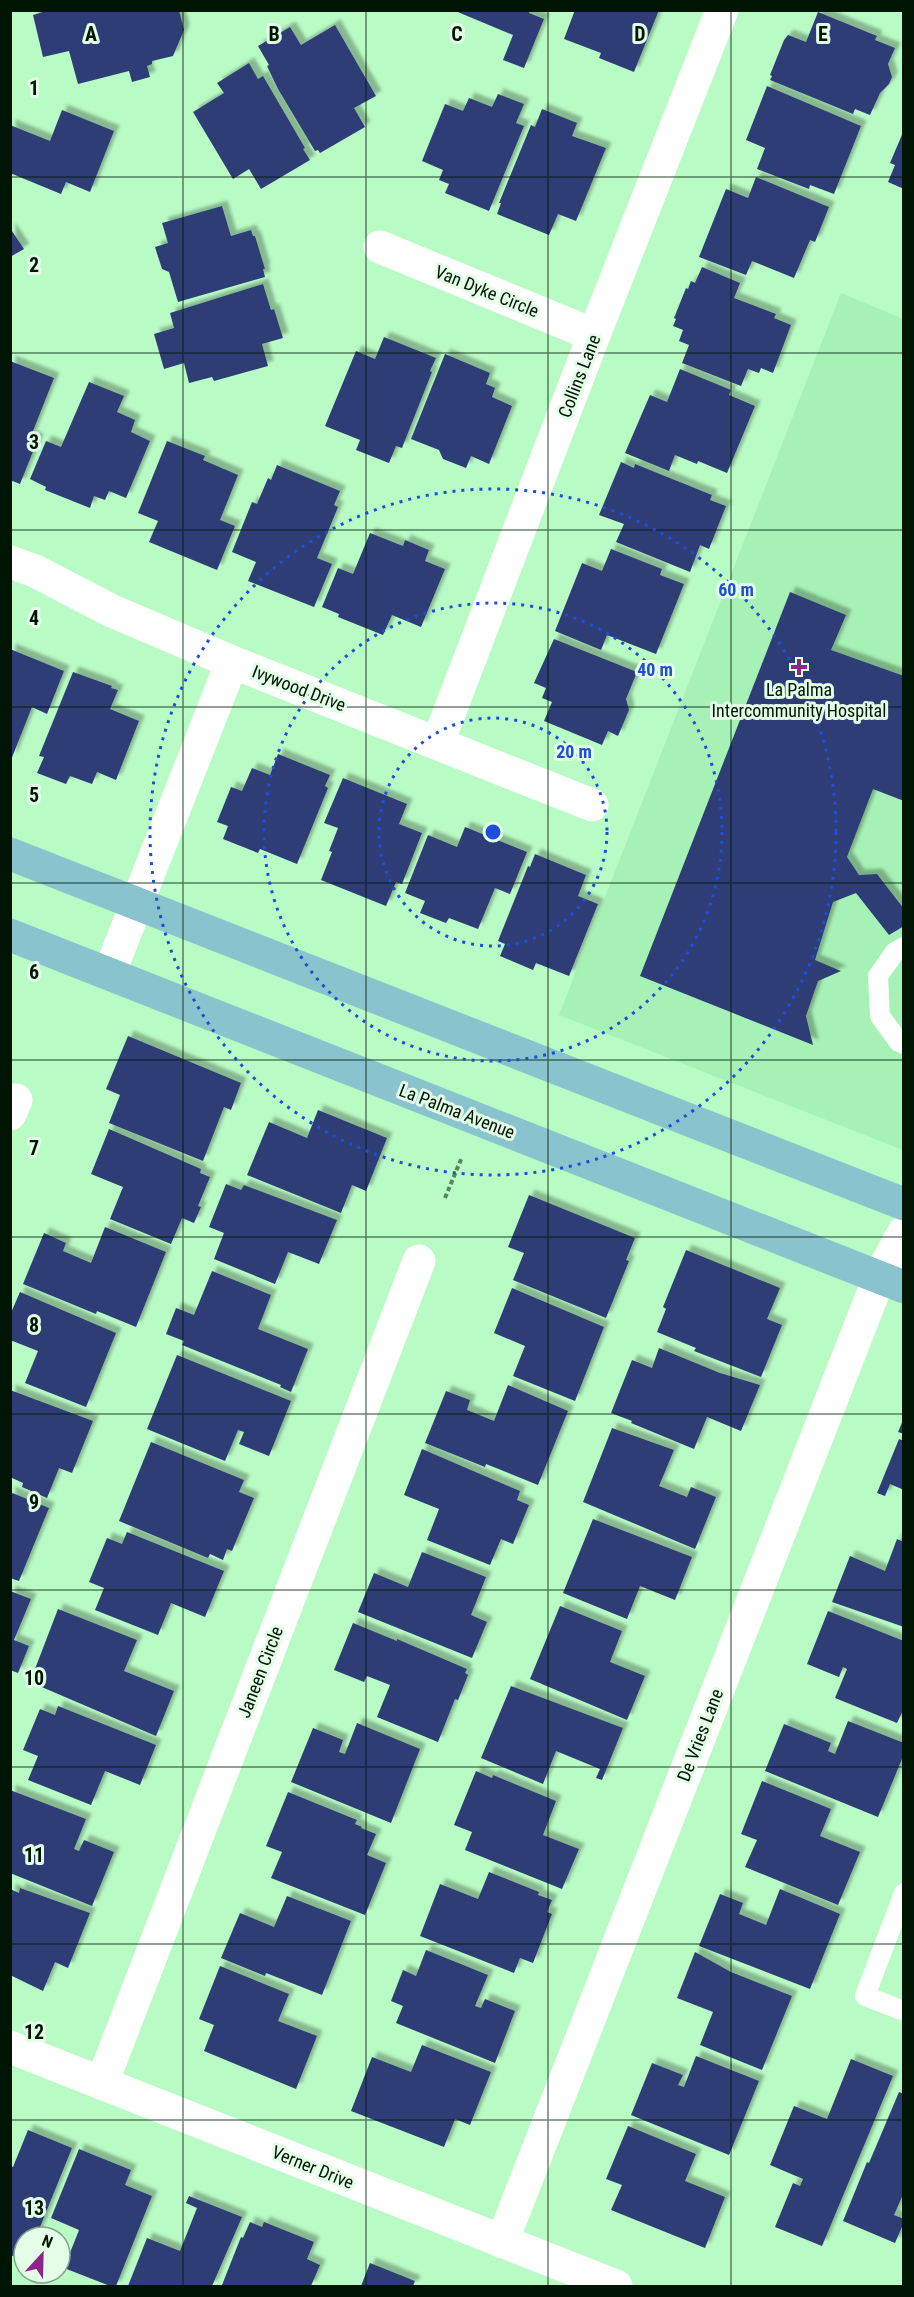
<svg xmlns="http://www.w3.org/2000/svg" width="914" height="2297" viewBox="0 0 914 2297" font-family="'Roboto Condensed',sans-serif">
  <style>
    .built { fill: #a6f1b5 }
    .building { fill: #2e3e75; filter: url(#shadow) }
    .lines { fill: none; stroke-linecap: round; stroke-linejoin: round }
    .path { stroke: #598461; stroke-width: 4; stroke-dasharray: 4.5 3; stroke-linecap: butt }
    .service { stroke: #fff; stroke-width: 20 }
    .minor { stroke: #fff; stroke-width: 33 }
    .primary { stroke: #89c3cd; stroke-width: 33 }
    .grid { fill: none; stroke: #001504; stroke-width: 1.5; stroke-opacity: 0.55 }
    .ring { fill: none; stroke: #1d4ed8; stroke-width: 3; stroke-dasharray: 3 6 }
    .poi-dot { fill: #8d2489; stroke: #e3fde7; stroke-width: 2 }
    .labels { text-anchor: middle; dominant-baseline: central; stroke-width: 6; stroke-linejoin: round; paint-order: stroke }
    .street-label { font-size: 18px; fill: #001504; stroke: #e3fde7 }
    .poi-label { font-size: 18px; fill: #001504; stroke: #e3fde7 }
    .grid-label { font-size: 20px; text-anchor: middle; font-weight: bold; fill: #001504; stroke: #e3fde7; stroke-width: 6; stroke-linejoin: round; paint-order: stroke }
    .centre { fill: #1d4ed8; stroke: #e3fde7; stroke-width: 3 }
    .ring-label { font-size: 18px; text-anchor: middle; font-weight: bold; fill: #1d4ed8; stroke: #e3fde7; stroke-width: 6; stroke-linejoin: round; paint-order: stroke }
  </style>
  <defs>
    <filter id="shadow"><feDropShadow dx="5.5" dy="-5.5" stdDeviation="1.5" flood-color="#0004"/></filter>
  </defs>
  <rect width="100%" height="100%" fill="#b8fbc4"/>
  <path class="built" d="M 841,293 L 903,319 L 903,1150 L 559,1015 Z"/>
  <path class="building" d="M 49,10 L 179,10 L 184,30 L 173,56 L 152,61 L 152,64 L 147,66 L 150,77 L 132,82 L 129,71 L 78,84 L 69,51 L 43,57 L 33,15 Z
    M 453,10 L 530,10 L 529,13 L 544,19 L 524,68 L 503,60 L 513,35 Z
    M 575,10 L 659,10 L 634,72 L 599,58 L 601,53 L 564,39 Z
    M 818,12 L 877,36 L 875,40 L 895,48 L 888,64 L 892,77 L 889,84 L 880,93 L 870,115 L 855,109 L 853,114 L 770,80 L 772,76 L 770,75 L 784,40 L 788,35 L 806,42 Z
    M 335,25 L 376,96 L 354,108 L 365,127 L 320,153 L 318,150 L 315,151 L 278,89 L 267,66 L 269,65 L 258,46 L 290,27 L 301,45 Z
    M 249,63 L 258,79 L 263,76 L 305,148 L 303,149 L 310,160 L 261,189 L 249,169 L 233,179 L 193,112 L 224,93 L 217,83 Z
    M 767,86 L 861,126 L 834,194 L 810,185 L 809,189 L 757,169 L 765,148 L 746,140 Z
    M 498,94 L 524,104 L 516,123 L 524,126 L 489,211 L 445,193 L 449,184 L 439,180 L 443,170 L 422,161 L 445,104 L 463,111 L 469,98 L 492,107 Z
    M 542,109 L 577,123 L 572,136 L 606,148 L 576,221 L 558,214 L 549,235 L 497,214 L 501,203 L 499,203 L 531,125 L 535,127 Z
    M 62,110 L 114,131 L 90,192 L 66,182 L 61,194 L 10,173 L 10,125 L 50,141 Z
    M 904,130 L 904,189 L 888,182 L 895,165 L 890,163 Z
    M 756,177 L 829,207 L 815,242 L 810,240 L 794,278 L 752,261 L 746,275 L 699,257 L 726,189 L 748,198 Z
    M 222,206 L 231,236 L 251,230 L 253,236 L 255,236 L 265,269 L 263,269 L 265,277 L 178,302 L 169,272 L 162,269 L 155,247 L 168,243 L 162,223 Z
    M 10,228 L 24,249 L 10,257 Z
    M 702,267 L 740,283 L 734,298 L 776,314 L 774,318 L 791,325 L 773,373 L 761,368 L 759,373 L 748,369 L 741,386 L 682,363 L 689,345 L 679,341 L 683,330 L 673,326 L 676,319 L 674,318 L 686,288 L 688,289 L 691,281 L 695,283 Z
    M 263,284 L 271,310 L 274,309 L 283,338 L 262,344 L 268,366 L 214,381 L 212,377 L 189,383 L 184,363 L 164,369 L 154,334 L 174,328 L 170,313 Z
    M 384,337 L 436,358 L 430,371 L 432,372 L 402,448 L 396,446 L 389,463 L 356,450 L 360,440 L 325,426 L 356,351 L 375,359 Z
    M 445,354 L 490,373 L 486,384 L 495,388 L 492,397 L 512,406 L 489,464 L 471,456 L 466,468 L 443,459 L 439,450 L 411,439 Z
    M 10,361 L 54,378 L 31,436 L 38,439 L 20,484 L 10,480 Z
    M 680,369 L 731,390 L 729,395 L 755,406 L 727,473 L 698,461 L 697,464 L 675,455 L 669,471 L 625,453 L 650,395 L 667,402 Z
    M 89,382 L 124,396 L 117,412 L 135,420 L 131,432 L 150,441 L 126,498 L 109,491 L 105,500 L 94,496 L 90,508 L 45,490 L 46,487 L 30,479 L 46,441 L 61,447 Z
    M 167,441 L 205,456 L 203,460 L 238,475 L 220,520 L 235,526 L 217,570 L 149,542 L 158,521 L 138,513 Z
    M 621,462 L 634,468 L 635,464 L 712,495 L 710,500 L 726,506 L 709,549 L 700,545 L 690,572 L 616,542 L 624,524 L 599,515 Z
    M 277,465 L 340,491 L 334,505 L 338,507 L 317,558 L 332,564 L 314,607 L 248,581 L 256,562 L 232,552 L 252,502 L 257,504 L 268,478 L 271,480 Z
    M 370,533 L 403,546 L 405,540 L 429,550 L 425,561 L 445,569 L 421,627 L 392,615 L 383,635 L 338,617 L 339,614 L 322,607 L 338,568 L 353,574 Z
    M 611,549 L 662,569 L 660,575 L 684,584 L 656,654 L 607,635 L 601,650 L 555,631 L 582,563 L 602,571 Z
    M 790,592 L 846,615 L 831,650 L 904,676 L 904,801 L 873,789 L 847,857 L 859,875 L 877,874 L 904,909 L 904,926 L 889,935 L 856,893 L 833,902 L 815,960 L 841,971 L 818,981 L 806,1016 L 813,1045 L 640,976 Z
    M 554,639 L 637,672 L 626,699 L 629,710 L 618,736 L 608,731 L 602,745 L 544,721 L 552,702 L 542,698 L 546,688 L 534,683 Z
    M 10,649 L 64,671 L 47,714 L 32,707 L 11,760 Z
    M 73,672 L 112,686 L 111,688 L 118,690 L 110,709 L 139,721 L 116,780 L 97,772 L 92,784 L 70,776 L 66,784 L 37,773 L 44,757 L 39,756 Z
    M 278,754 L 330,775 L 325,786 L 328,788 L 297,864 L 260,849 L 258,853 L 223,839 L 228,826 L 217,822 L 231,787 L 242,791 L 252,768 L 270,775 Z
    M 343,778 L 407,804 L 399,824 L 422,833 L 402,884 L 396,882 L 386,906 L 321,880 L 332,852 L 329,851 L 338,828 L 324,823 Z
    M 465,827 L 527,852 L 510,894 L 495,888 L 478,929 L 449,918 L 446,923 L 420,913 L 425,901 L 405,893 L 428,835 L 457,847 Z
    M 535,854 L 586,875 L 578,896 L 598,904 L 569,976 L 536,963 L 533,970 L 500,956 L 505,944 L 498,941 L 528,866 L 530,867 Z
    M 128,1036 L 241,1083 L 231,1110 L 224,1107 L 203,1161 L 109,1123 L 120,1095 L 106,1089 Z
    M 318,1110 L 387,1138 L 366,1191 L 352,1185 L 341,1213 L 247,1175 L 269,1122 L 307,1138 Z
    M 109,1129 L 201,1169 L 200,1173 L 210,1177 L 198,1206 L 201,1207 L 194,1223 L 182,1218 L 171,1244 L 110,1219 L 123,1187 L 91,1174 Z
    M 226,1184 L 241,1190 L 244,1185 L 337,1220 L 319,1264 L 288,1252 L 275,1284 L 214,1259 L 224,1233 L 209,1227 Z
    M 529,1195 L 635,1238 L 626,1260 L 629,1261 L 606,1318 L 513,1280 L 524,1253 L 508,1247 Z
    M 105,1227 L 166,1252 L 136,1327 L 97,1311 L 96,1314 L 23,1284 L 44,1233 L 66,1243 L 63,1251 L 91,1263 Z
    M 686,1250 L 780,1288 L 767,1319 L 782,1325 L 761,1377 L 694,1351 L 696,1348 L 657,1332 L 666,1309 L 663,1307 Z
    M 212,1271 L 271,1295 L 258,1329 L 308,1349 L 291,1392 L 280,1387 L 281,1385 L 182,1345 L 184,1341 L 166,1334 L 176,1308 L 194,1315 Z
    M 512,1288 L 604,1327 L 575,1401 L 513,1376 L 525,1346 L 494,1333 Z
    M 20,1292 L 116,1333 L 86,1407 L 25,1383 L 38,1351 L 10,1340 L 10,1315 Z
    M 659,1348 L 720,1373 L 760,1385 L 741,1431 L 707,1417 L 694,1449 L 631,1423 L 632,1421 L 611,1413 L 632,1360 L 652,1368 Z
    M 177,1355 L 291,1401 L 269,1456 L 239,1444 L 244,1432 L 238,1430 L 225,1461 L 147,1429 Z
    M 508,1385 L 568,1411 L 538,1485 L 486,1464 L 485,1467 L 425,1443 L 446,1391 L 470,1400 L 467,1410 L 494,1421 Z
    M 10,1390 L 93,1421 L 72,1473 L 59,1468 L 47,1498 L 22,1487 L 23,1483 L 10,1477 Z
    M 904,1418 L 904,1434 L 898,1432 Z
    M 612,1428 L 674,1450 L 659,1486 L 687,1497 L 691,1487 L 716,1497 L 695,1549 L 583,1502 Z
    M 899,1439 L 904,1441 L 904,1490 L 890,1484 L 885,1496 L 877,1493 Z
    M 151,1442 L 244,1480 L 239,1492 L 254,1498 L 232,1551 L 227,1549 L 223,1560 L 210,1554 L 208,1558 L 119,1521 Z
    M 422,1449 L 520,1491 L 517,1500 L 529,1505 L 513,1544 L 501,1539 L 490,1565 L 427,1540 L 439,1509 L 404,1495 Z
    M 10,1492 L 49,1508 L 19,1581 L 10,1578 Z
    M 593,1519 L 692,1557 L 675,1600 L 640,1586 L 627,1619 L 563,1593 Z
    M 127,1532 L 224,1571 L 205,1617 L 171,1603 L 158,1635 L 95,1610 L 104,1588 L 89,1582 L 107,1538 L 122,1544 Z
    M 897,1539 L 904,1542 L 904,1627 L 832,1602 L 850,1556 L 885,1571 Z
    M 422,1552 L 486,1577 L 471,1615 L 487,1622 L 472,1658 L 358,1612 L 374,1573 L 408,1587 Z
    M 10,1591 L 31,1599 L 14,1640 L 29,1646 L 18,1673 L 10,1670 Z
    M 560,1606 L 622,1631 L 610,1662 L 645,1676 L 627,1720 L 530,1679 Z
    M 58,1609 L 137,1640 L 124,1671 L 174,1691 L 156,1736 L 30,1682 Z
    M 828,1611 L 904,1641 L 904,1708 L 897,1723 L 835,1698 L 847,1669 L 843,1667 L 839,1677 L 807,1664 Z
    M 353,1623 L 397,1641 L 397,1639 L 467,1669 L 465,1673 L 468,1675 L 458,1700 L 455,1699 L 438,1742 L 377,1717 L 390,1685 L 367,1676 L 364,1682 L 334,1670 Z
    M 511,1686 L 623,1728 L 602,1780 L 596,1778 L 600,1769 L 556,1751 L 543,1784 L 481,1758 Z
    M 58,1706 L 156,1745 L 140,1785 L 105,1771 L 91,1805 L 28,1780 L 38,1756 L 23,1750 L 40,1709 L 55,1715 Z
    M 848,1721 L 904,1743 L 904,1754 L 878,1817 L 765,1771 L 784,1724 L 831,1743 L 828,1751 L 835,1754 Z
    M 357,1723 L 420,1749 L 391,1823 L 291,1782 L 313,1728 L 343,1740 L 339,1752 L 345,1754 Z
    M 476,1771 L 492,1778 L 493,1775 L 556,1801 L 543,1835 L 579,1849 L 562,1889 L 465,1850 L 472,1832 L 454,1825 Z
    M 762,1781 L 831,1809 L 820,1836 L 860,1852 L 838,1905 L 745,1867 L 757,1840 L 741,1834 Z
    M 10,1790 L 86,1819 L 74,1849 L 79,1851 L 84,1840 L 114,1852 L 92,1906 L 10,1873 Z
    M 288,1792 L 357,1820 L 355,1824 L 362,1827 L 361,1828 L 376,1834 L 367,1855 L 386,1863 L 365,1915 L 271,1878 L 282,1852 L 266,1846 Z
    M 489,1872 L 539,1892 L 538,1895 L 552,1900 L 547,1912 L 552,1914 L 533,1963 L 520,1958 L 514,1973 L 420,1936 L 440,1884 L 478,1899 Z
    M 20,1888 L 90,1913 L 68,1968 L 55,1962 L 43,1991 L 10,1975 L 10,1889 L 19,1893 Z
    M 780,1889 L 840,1914 L 810,1989 L 699,1946 L 720,1894 L 743,1903 L 739,1914 L 766,1925 Z
    M 287,1896 L 351,1921 L 322,1995 L 266,1973 L 265,1976 L 221,1958 L 240,1913 L 274,1927 Z
    M 426,1950 L 488,1975 L 475,2006 L 481,2008 L 485,1999 L 515,2011 L 495,2063 L 396,2023 L 403,2006 L 391,2001 L 403,1970 L 416,1976 Z
    M 695,1952 L 731,1972 L 792,1996 L 762,2070 L 700,2045 L 713,2012 L 677,1998 Z
    M 220,1966 L 289,1994 L 278,2021 L 317,2036 L 296,2089 L 204,2051 L 214,2025 L 199,2019 Z
    M 422,2045 L 491,2072 L 470,2125 L 455,2119 L 444,2147 L 351,2111 L 372,2057 L 411,2072 Z
    M 696,2056 L 759,2081 L 729,2155 L 631,2115 L 652,2063 L 683,2075 L 678,2085 L 684,2087 Z
    M 851,2059 L 893,2076 L 822,2246 L 775,2227 L 793,2183 L 800,2186 L 803,2179 L 770,2165 L 794,2106 L 827,2119 Z
    M 899,2092 L 904,2094 L 904,2192 L 894,2215 L 904,2219 L 904,2222 L 895,2243 L 843,2221 L 867,2162 L 869,2163 Z
    M 628,2126 L 696,2154 L 685,2181 L 725,2197 L 705,2248 L 611,2210 L 622,2185 L 606,2179 Z
    M 28,2130 L 72,2148 L 36,2237 L 24,2237 L 22,2259 L 10,2255 L 10,2166 L 13,2167 Z
    M 79,2149 L 131,2170 L 125,2185 L 152,2196 L 116,2286 L 110,2286 L 64,2268 L 79,2230 L 51,2218 Z
    M 189,2196 L 242,2217 L 212,2286 L 128,2286 L 147,2238 L 180,2251 L 197,2208 L 186,2203 Z
    M 250,2222 L 262,2227 L 264,2222 L 314,2242 L 307,2259 L 320,2265 L 311,2286 L 222,2285 L 241,2237 L 243,2238 Z
    M 370,2263 L 415,2281 L 413,2286 L 361,2286 Z"/>
  <g class="lines">
    <path class="path" d="M 445,1198 L 462,1157"/>
    <path class="service" d="M 904,947 L 895,952 L 878,976 L 880,1016 L 899,1042 L 904,1044
      M 904,1893 L 865,1996 L 904,2011"/>
    <path class="minor" d="M 380,247 L 594,335
      M 10,562 L 35,571 L 112,611 L 232,662 L 592,805
      M 438,742 L 594,335 L 722,10
      M 109,974 L 232,662
      M 10,1114 L 16,1100
      M 10,2047 L 616,2286
      M 102,2083 L 419,1261
      M 502,2242 L 879,1278 L 904,1232"/>
    <path class="primary" d="M 10,854 L 904,1204
      M 10,935 L 904,1287"/>
  </g>
  <path class="grid" d="M 183,10 L 183,2286M 366,10 L 366,2286M 548,10 L 548,2286M 731,10 L 731,2286M 10,177 L 904,177M 10,353 L 904,353M 10,530 L 904,530M 10,707 L 904,707M 10,883 L 904,883M 10,1060 L 904,1060M 10,1237 L 904,1237M 10,1414 L 904,1414M 10,1590 L 904,1590M 10,1767 L 904,1767M 10,1944 L 904,1944M 10,2120 L 904,2120"/>
  <g class="ring">
    <circle cx="493" cy="832" r="114"/>
    <circle cx="493" cy="832" r="229"/>
    <circle cx="493" cy="832" r="343"/>
  </g>
  <path class="poi-dot" d="M796 658h6v6h6v6h-6v6h-6v-6h-6v-6h6z"/>
  <g class="labels">
    <g class="street-label">
      <text transform="translate(487 291) rotate(22)">Van Dyke Circle</text>
      <text transform="translate(579 376) rotate(-69)">Collins Lane</text>
      <text transform="translate(299 688) rotate(21)">Ivywood Drive</text>
      <text transform="translate(457 1111) rotate(21)">La Palma Avenue</text>
      <text transform="translate(260 1672) rotate(-69)">Janeen Circle</text>
      <text transform="translate(700 1735) rotate(-69)">De Vries Lane</text>
      <text transform="translate(313 2167) rotate(22)">Verner Drive</text>
    </g>
    <g class="poi-label">
      <text x="799" y="689">La Palma<tspan x="799" dy="21">Intercommunity Hospital</tspan></text>
    </g>
  </g>
  <g class="grid-label">
    <text x="91" y="41">A</text>
    <text x="274" y="41">B</text>
    <text x="457" y="41">C</text>
    <text x="640" y="41">D</text>
    <text x="823" y="41">E</text>
    <text x="34" y="95">1</text>
    <text x="34" y="272">2</text>
    <text x="34" y="449">3</text>
    <text x="34" y="625">4</text>
    <text x="34" y="802">5</text>
    <text x="34" y="979">6</text>
    <text x="34" y="1155">7</text>
    <text x="34" y="1332">8</text>
    <text x="34" y="1509">9</text>
    <text x="34" y="1685">10</text>
    <text x="34" y="1862">11</text>
    <text x="34" y="2039">12</text>
    <text x="34" y="2215">13</text>
  </g>
  <circle cx="493" cy="832" r="9" class="centre"/>
  <g class="ring-label">
    <text x="736" y="596">60 m</text>
    <text x="655" y="676">40 m</text>
    <text x="574" y="758">20 m</text>
  </g>
  <rect width="914" height="2297" fill="none" stroke="#001504" stroke-width="24"/>
  <g transform="translate(42 2255) rotate(22)"><circle r="28" fill="#e3fde7" stroke="#88a08c" stroke-width="1.5"/>
  <path d="M0-4.5L10 22L0 15L-10 22Z" fill="#8d2489"/>
  <text y="-9" font-size="16" font-weight="bold" text-anchor="middle" fill="#001504">N</text>
  </g>
</svg>
